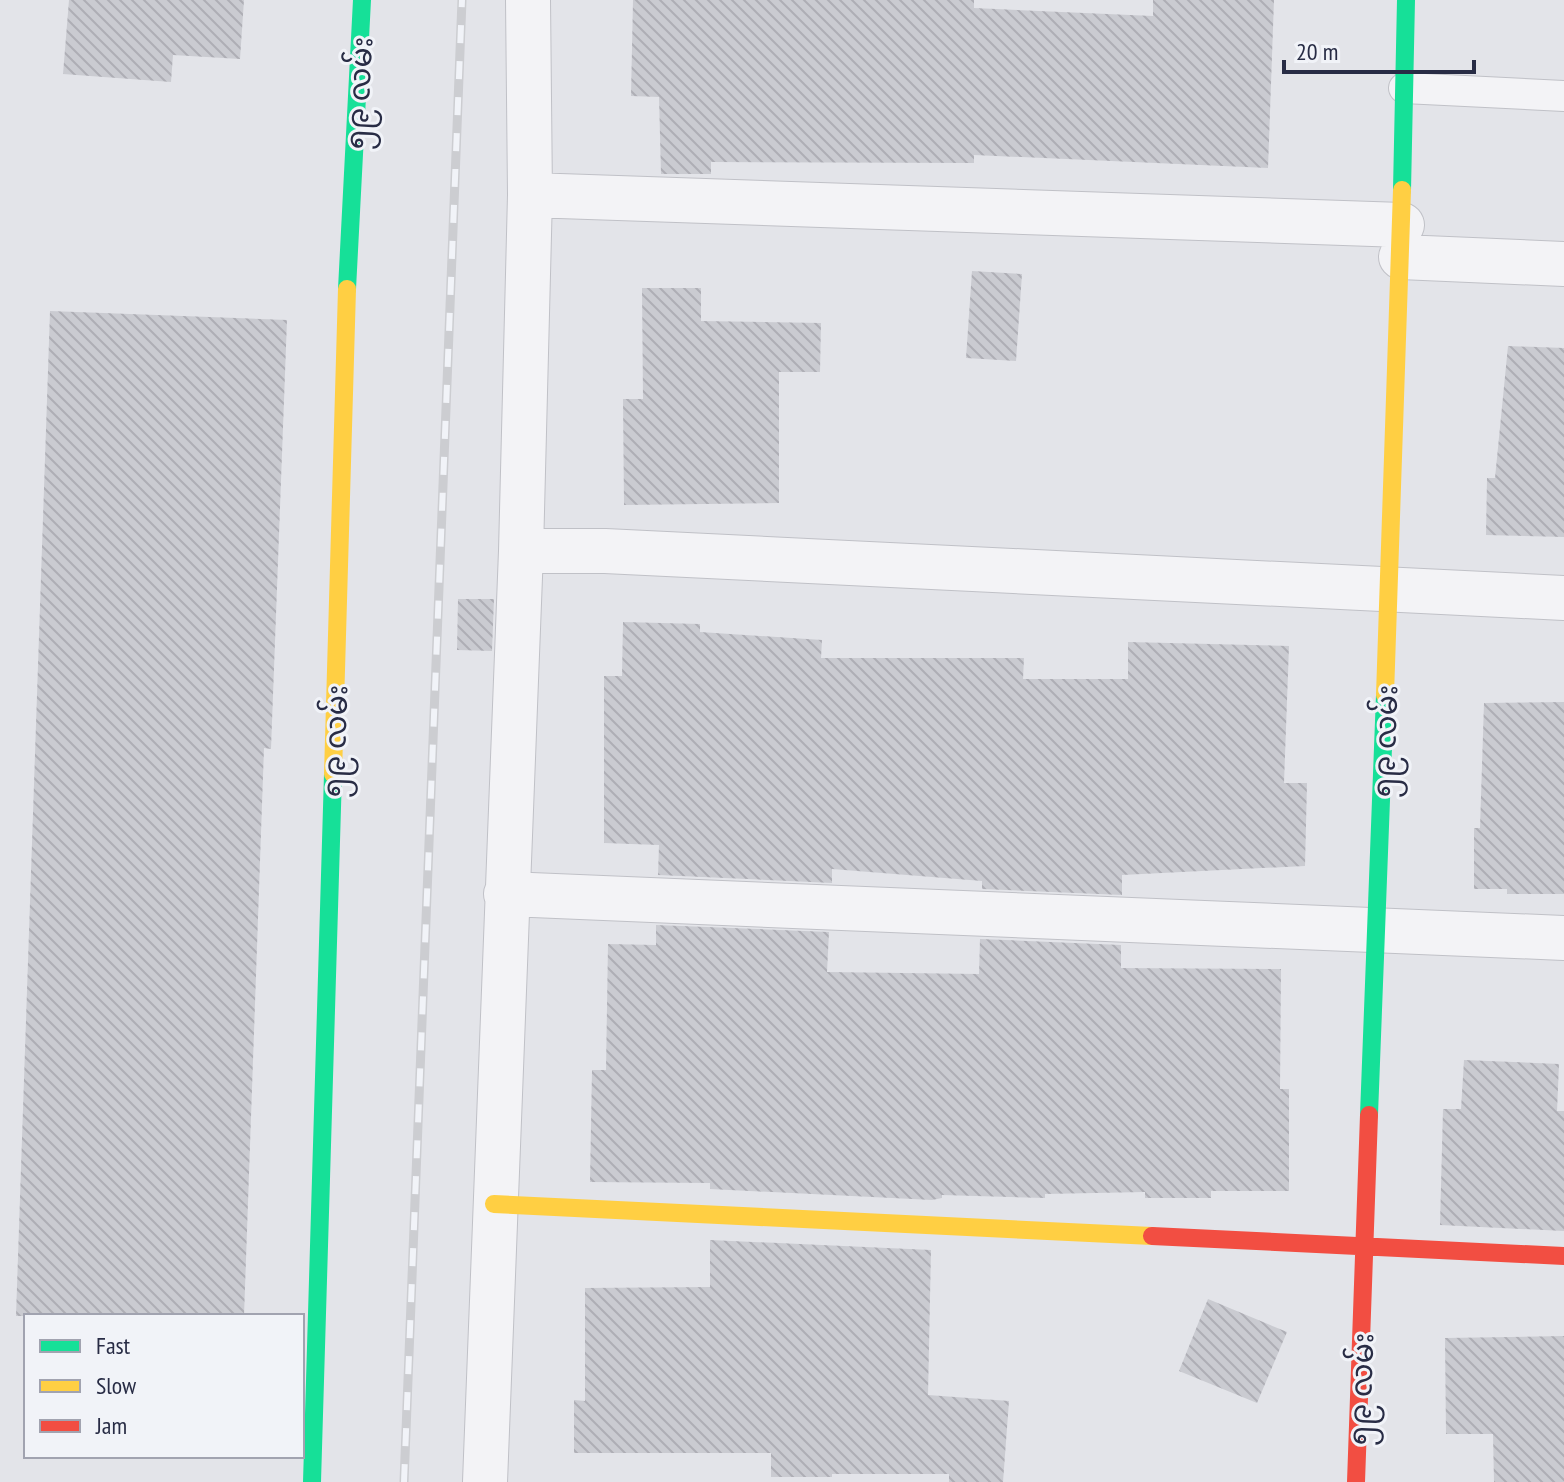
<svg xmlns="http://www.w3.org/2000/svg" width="1564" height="1482" viewBox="0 0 1564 1482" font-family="'PT Sans Narrow','Noto Sans Myanmar',sans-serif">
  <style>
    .building { fill: url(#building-back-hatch) }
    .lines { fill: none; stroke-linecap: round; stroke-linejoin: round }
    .lane-casing { stroke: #c0c1c7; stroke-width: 32 }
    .street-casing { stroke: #c0c1c7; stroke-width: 46 }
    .lane { stroke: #f3f3f6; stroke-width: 30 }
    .street { stroke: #f3f3f6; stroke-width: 44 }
    .fast { stroke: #16e098; stroke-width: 18 }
    .slow { stroke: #ffcf43; stroke-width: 18 }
    .jam { stroke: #f24e42; stroke-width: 18 }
    .rail-casing { stroke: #cccdd1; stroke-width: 9 }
    .rail { stroke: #f1f3f8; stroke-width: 6; stroke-dasharray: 18; stroke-linecap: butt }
    .labels { text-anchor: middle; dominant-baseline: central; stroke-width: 6; stroke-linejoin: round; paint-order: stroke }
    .street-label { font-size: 30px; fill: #282c45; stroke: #f1f3f8 }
  </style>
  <defs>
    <pattern id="building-back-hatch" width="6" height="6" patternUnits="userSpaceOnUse" patternTransform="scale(2)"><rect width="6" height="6" fill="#cacbd1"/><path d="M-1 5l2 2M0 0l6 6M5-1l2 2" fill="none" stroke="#aeaeb5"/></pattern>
  </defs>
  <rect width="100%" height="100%" fill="#e3e4e9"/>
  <path class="building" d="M 69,0 L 244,0 L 240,59 L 173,55 L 171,82 L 63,74 Z
    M 633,0 L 974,0 L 974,8 L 1153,16 L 1153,0 L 1274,0 L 1268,168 L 974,155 L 974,163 L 711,162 L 711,174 L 661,174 L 659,97 L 631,96 Z
    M 972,271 L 1022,274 L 1016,361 L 966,358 Z
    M 642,288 L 701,288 L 701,321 L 821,323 L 820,372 L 779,372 L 779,503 L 624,505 L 623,399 L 643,399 Z
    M 50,311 L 287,320 L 271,749 L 264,748 L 244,1316 L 16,1316 Z
    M 1508,346 L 1564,348 L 1564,537 L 1486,535 L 1487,478 L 1495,478 Z
    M 458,599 L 494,599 L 492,651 L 457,650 Z
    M 623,622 L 700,624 L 700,632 L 822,640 L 821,658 L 1024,658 L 1023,679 L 1128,679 L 1128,642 L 1289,646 L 1284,783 L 1307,783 L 1305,866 L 1122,875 L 1122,895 L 982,889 L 982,881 L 832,869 L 832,883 L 658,875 L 659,845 L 604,843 L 604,676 L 622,676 Z
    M 1564,702 L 1564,894 L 1507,894 L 1507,889 L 1474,889 L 1474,828 L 1480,828 L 1484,703 Z
    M 656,925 L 829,932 L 827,972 L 979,974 L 980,939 L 1121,945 L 1121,968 L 1281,969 L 1280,1089 L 1289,1089 L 1289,1191 L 1211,1191 L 1211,1198 L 1145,1198 L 1145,1192 L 1045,1194 L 1045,1198 L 942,1195 L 942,1198 L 932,1200 L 710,1189 L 710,1183 L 590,1182 L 592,1070 L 606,1070 L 608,944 L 656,945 Z
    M 1464,1060 L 1559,1064 L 1557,1111 L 1564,1111 L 1564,1231 L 1440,1225 L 1443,1109 L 1461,1109 Z
    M 710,1240 L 931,1250 L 928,1395 L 1009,1401 L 1003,1482 L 949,1482 L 949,1474 L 832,1474 L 832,1477 L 771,1477 L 771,1453 L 574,1453 L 574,1400 L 585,1401 L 585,1288 L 710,1287 Z
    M 1208,1299 L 1287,1332 L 1257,1403 L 1179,1371 Z
    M 1564,1336 L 1564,1482 L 1494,1482 L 1493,1434 L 1446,1434 L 1445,1338 Z"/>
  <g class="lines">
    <g class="lane-casing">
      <path id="lane" d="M 1404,88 L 1564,96"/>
    </g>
    <g class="street-casing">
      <path id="street" d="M 530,195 L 1402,225
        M 1401,257 L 1564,264
        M 521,551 L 605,551 L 1564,598
        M 506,894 L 1564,938
        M 485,1482 L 521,551 L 530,195 L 528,0"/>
    </g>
    <use href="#lane" class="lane"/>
    <use href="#street" class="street"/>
    <path class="fast" d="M 1402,190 L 1406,0
      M 347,289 L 362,0
      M 1369,1115 L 1385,695
      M 312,1482 L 333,774"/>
    <path class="slow" d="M 1385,695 L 1402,190
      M 333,774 L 347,289
      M 494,1204 L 1152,1236"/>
    <path class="jam" d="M 1152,1236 L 1564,1256
      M 1356,1482 L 1369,1115"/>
    <g class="rail-casing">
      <path id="rail" d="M 404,1482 L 462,0"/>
    </g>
    <use href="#rail" class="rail"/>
  </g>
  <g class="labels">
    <g class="street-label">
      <text transform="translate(358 93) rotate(-87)">၅၉ လမ်း</text>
      <text transform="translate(334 741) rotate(-88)">၅၉ လမ်း</text>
      <text transform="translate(1384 741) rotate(-88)">၅၉ လမ်း</text>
      <text transform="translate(1360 1389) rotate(-88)">၅၉ လမ်း</text>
    </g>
  </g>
  <rect x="24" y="1314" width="280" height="144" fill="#f1f3f8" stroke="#a1a3b0" stroke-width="2"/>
  <rect x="40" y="1340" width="40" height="12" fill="#16e098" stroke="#a1a3b0" stroke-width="2"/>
  <text x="96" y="1354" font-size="24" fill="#282c45">Fast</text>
  <rect x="40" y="1380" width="40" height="12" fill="#ffcf43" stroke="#a1a3b0" stroke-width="2"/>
  <text x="96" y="1394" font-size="24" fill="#282c45">Slow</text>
  <rect x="40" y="1420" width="40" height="12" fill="#f24e42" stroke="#a1a3b0" stroke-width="2"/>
  <text x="96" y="1434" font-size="24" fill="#282c45">Jam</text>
  <path d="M1284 60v12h190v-12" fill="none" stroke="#282c45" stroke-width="4"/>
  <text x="1296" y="60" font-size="24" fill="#282c45" stroke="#f1f3f8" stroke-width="6" paint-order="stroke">20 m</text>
</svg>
